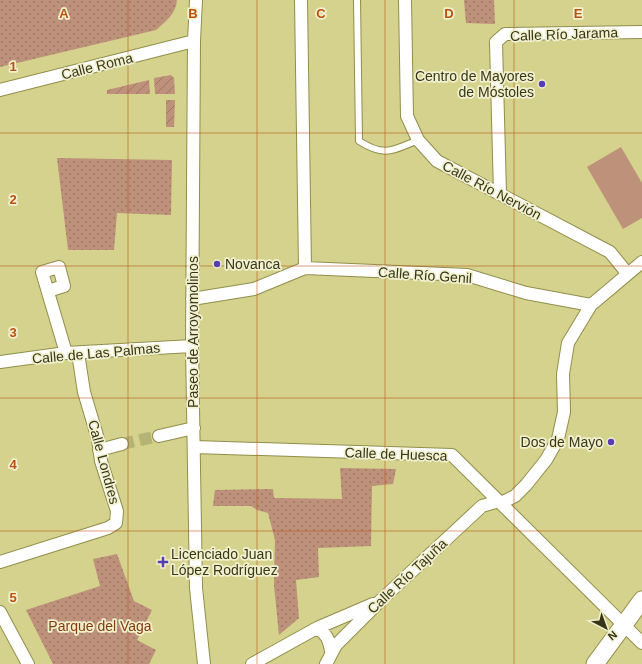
<svg xmlns="http://www.w3.org/2000/svg" width="642" height="664" viewBox="0 0 642 664" font-family="Arial,sans-serif">
  <style>
    .grass { fill: url(#grass-dots) }
    .garden { fill: url(#garden-furrows) }
    .pitch { fill: #be917b }
    .lines { fill: none; stroke-linecap: round; stroke-linejoin: round }
    .street-tunnel { stroke: #b5b375; stroke-width: 12; stroke-dasharray: 12 6; stroke-linecap: butt }
    .lane-casing { stroke: #918e4b; stroke-width: 8 }
    .street-casing { stroke: #918e4b; stroke-width: 14 }
    .secondary-casing { stroke: #918e4b; stroke-width: 19 }
    .lane { stroke: #fff; stroke-width: 6 }
    .street { stroke: #fff; stroke-width: 12 }
    .secondary { stroke: #fff; stroke-width: 17 }
    .grid { fill: none; stroke: #bc500f; stroke-width: 1; stroke-opacity: 0.55 }
    .poi-dot { fill: #573db5; stroke: #f1f1cf; stroke-width: 1.5 }
    .labels { text-anchor: middle; dominant-baseline: central; stroke-width: 3.5; stroke-linejoin: round; paint-order: stroke }
    .street-label { font-size: 14px; fill: #373619; stroke: #f1f1cf }
    .poi-label { font-size: 14px; fill: #373619; stroke: #f1f1cf; text-anchor: end }
    .park-label { font-size: 14px; fill: #873b0a; stroke: #f1f1cf }
    .grid-label { font-size: 13px; text-anchor: middle; font-weight: bold; fill: #bc500f; stroke: #f1f1cf; stroke-width: 3.5; stroke-linejoin: round; paint-order: stroke }
  </style>
  <defs>
    <pattern id="grass-dots" width="8" height="8" patternUnits="userSpaceOnUse"><rect width="8" height="8" fill="#be917b"/><path d="M2 2h.1M6 6h.1" fill="none" stroke="#9b7764" stroke-width="1.8" stroke-linecap="round"/></pattern>
    <pattern id="garden-furrows" width="10" height="10" patternUnits="userSpaceOnUse"><rect width="10" height="10" fill="#be917b"/><path d="M-1 1l2-2M0 10L10 0M9 11l2-2" fill="none" stroke="#9b7764"/></pattern>
  </defs>
  <rect width="100%" height="100%" fill="#d4d28c"/>
  <path class="grass" d="M 0,0 L 177,0 C 176,14 166,21 156,30 L 0,67 Z
    M 464,0 L 494,0 L 495,24 L 466,23 Z
    M 57,158 L 172,160 L 171,215 L 117,213 L 114,250 L 68,250 Z
    M 340,468 L 396,469 L 393,484 L 372,486 L 371,546 L 318,548 L 319,577 L 296,580 L 299,618 L 279,635 L 274,586 L 275,540 L 268,513 L 257,510 L 251,506 L 213,506 L 215,490 L 273,489 L 274,498 L 342,499 Z
    M 117,554 L 134,601 L 152,610 L 137,640 L 156,650 L 149,664 L 53,664 L 26,610 L 100,586 L 93,559 Z"/>
  <path class="garden" d="M 171,75 L 174,78 L 175,94 L 155,94 L 154,78 Z
    M 149,80 L 150,94 L 107,94 L 107,90 Z
    M 166,100 L 175,100 L 174,127 L 166,127 Z"/>
  <path class="pitch" d="M 621,147 L 642,183 L 642,218 L 623,229 L 587,167 Z"/>
  <g class="lines">
    <path class="street-tunnel" d="M 122,444 L 159,436"/>
    <g class="lane-casing">
      <path id="lane" d="M 357,0 L 359,141 C 384,157 392,151 418,140"/>
    </g>
    <g class="street-casing">
      <path id="street" d="M 196,0 L 194,41 L 192,346 L 196,588 L 204,664
        M 301,0 L 305,268
        M 405,0 L 407,116 L 418,140 L 437,161 L 610,252 L 627,273
        M 0,90 L 194,41
        M 500,194 L 496,42 L 505,34 L 642,32
        M 48,291 L 64,286 L 59,267 L 42,272 L 66,353
        M 192,299 L 254,289 L 305,268 L 467,275 L 526,293 L 591,305
        M 0,362 L 66,353 L 192,346
        M 159,436 L 194,428
        M 194,447 L 452,455 L 642,643
        M 99,450 L 122,444
        M 501,503 L 515,496 L 526,485 L 546,460 L 558,439 L 564,412 L 563,374 L 568,343 L 591,305 L 642,262
        M 0,562 L 108,528 L 116,523 L 117,511 L 101,461 L 98,439 L 84,392 L 78,353
        M 0,612 L 28,664
        M 317,628 C 327,634 329,640 331,651
        M 252,664 L 317,628 L 373,604
        M 326,664 L 336,645 L 380,601 L 482,506 L 499,501"/>
    </g>
    <g class="secondary-casing">
      <path id="secondary" d="M 595,664 L 642,600"/>
    </g>
    <use href="#lane" class="lane"/>
    <use href="#street" class="street"/>
    <use href="#secondary" class="secondary"/>
  </g>
  <path class="grid" d="M 128,0 L 128,664M 257,0 L 257,664M 385,0 L 385,664M 514,0 L 514,664M 0,133 L 642,133M 0,266 L 642,266M 0,398 L 642,398M 0,531 L 642,531"/>
  <g class="poi-dot">
    <circle cx="542" cy="84" r="4"/>
    <circle cx="217" cy="264" r="4"/>
    <circle cx="611" cy="442" r="4"/>
    <path d="M161 556h4v4h4v4h-4v4h-4v-4h-4v-4h4z"/>
  </g>
  <g class="labels">
    <g class="street-label">
      <text transform="translate(564 34) rotate(-2)">Calle Río Jarama</text>
      <text transform="translate(97 66) rotate(-14)">Calle Roma</text>
      <text transform="translate(492 190) rotate(28)">Calle Río Nervión</text>
      <text transform="translate(425 275) rotate(4)">Calle Río Genil</text>
      <text transform="translate(193 332) rotate(-90)">Paseo de Arroyomolinos</text>
      <text transform="translate(96 353) rotate(-5)">Calle de Las Palmas</text>
      <text transform="translate(396 454) rotate(2)">Calle de Huesca</text>
      <text transform="translate(104 462) rotate(75)">Calle Londres</text>
      <text transform="translate(407 576) rotate(-43)">Calle Río Tajuña</text>
    </g>
    <g class="poi-label">
      <text x="534" y="76">Centro de Mayores<tspan x="534" dy="16">de Móstoles</tspan></text>
      <text x="225" y="264" text-anchor="start">Novanca</text>
      <text x="603" y="442">Dos de Mayo</text>
      <text x="171" y="554" text-anchor="start">Licenciado Juan<tspan x="171" dy="16">López Rodríguez</tspan></text>
    </g>
    <g class="park-label">
      <text x="100" y="626">Parque del Vaga</text>
    </g>
  </g>
  <g class="grid-label">
    <text x="64" y="18">A</text>
    <text x="193" y="18">B</text>
    <text x="321" y="18">C</text>
    <text x="449" y="18">D</text>
    <text x="578" y="18">E</text>
    <text x="13" y="71">1</text>
    <text x="13" y="204">2</text>
    <text x="13" y="337">3</text>
    <text x="13" y="469">4</text>
    <text x="13" y="602">5</text>
  </g>
  <g transform="translate(606 628) rotate(139)" stroke="#f1f1cf" stroke-width="3" paint-order="stroke">
  <path d="M0-3L7 15L0 10L-7 15Z" fill="#373619"/>
  <text y="-6" font-size="11" font-weight="bold" text-anchor="middle" fill="#373619">N</text>
  </g>
</svg>
